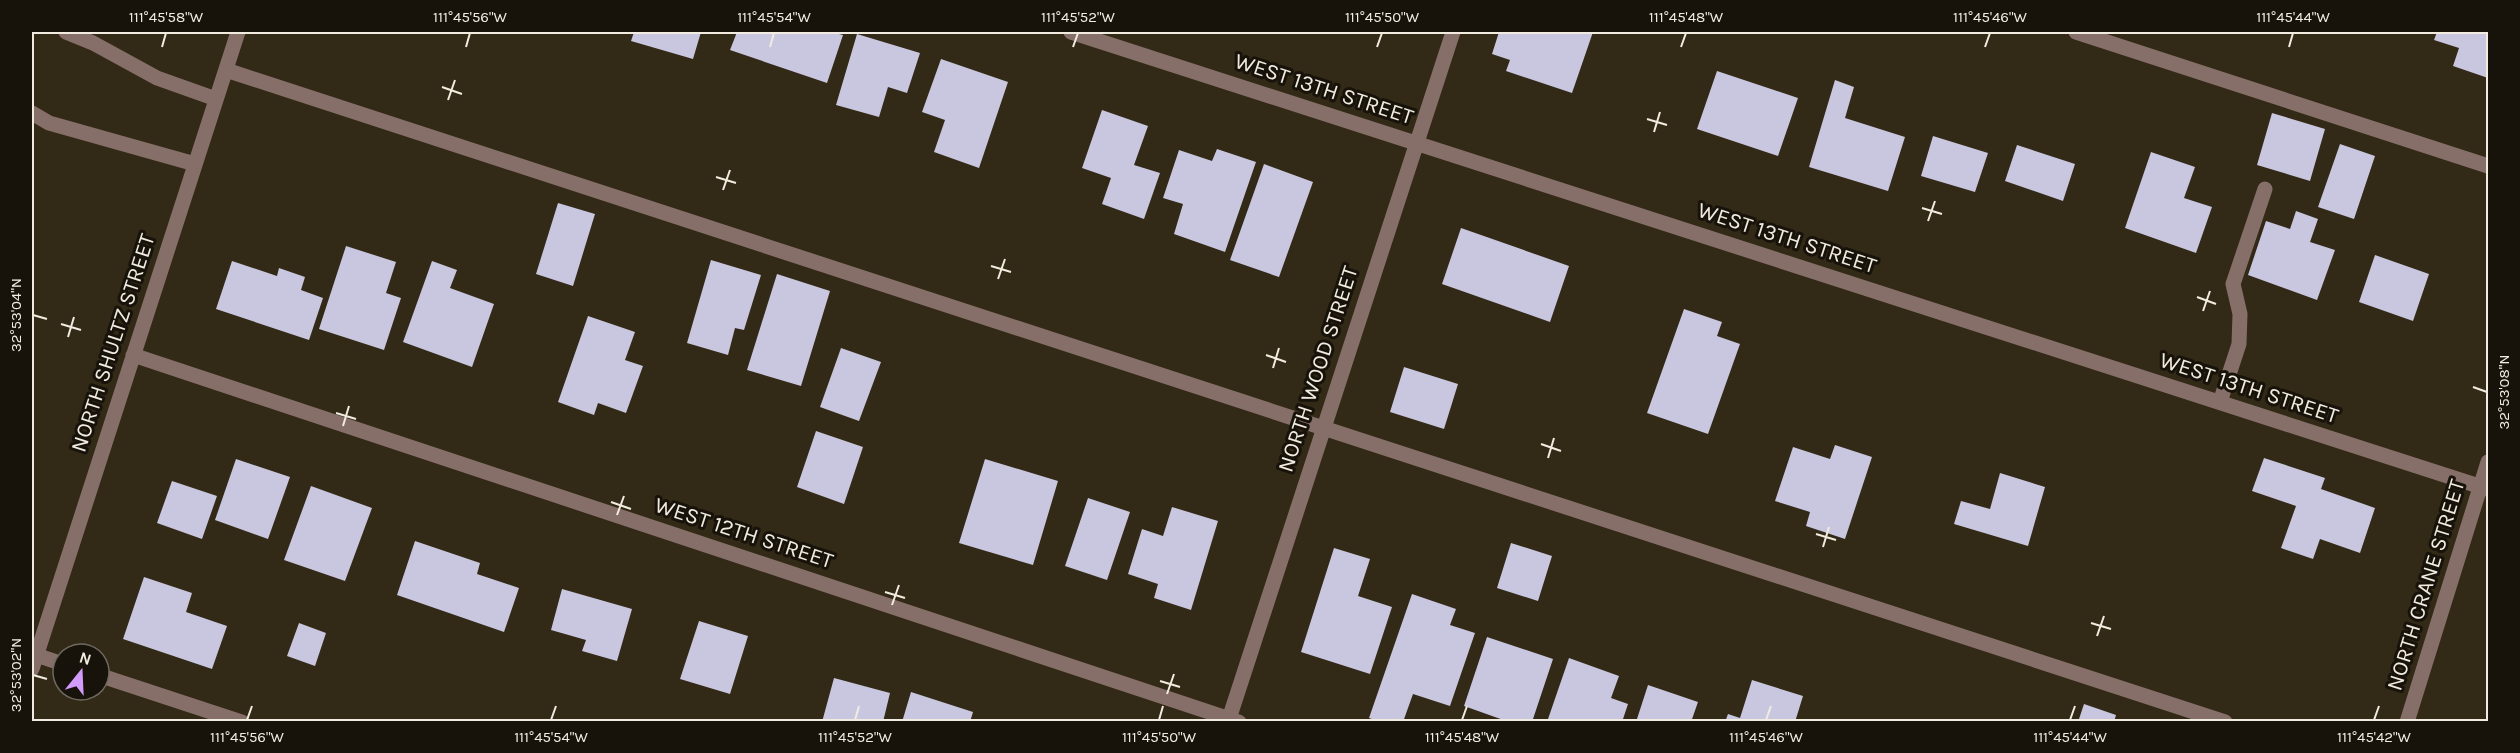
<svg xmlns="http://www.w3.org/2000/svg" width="2520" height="753" viewBox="0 0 2520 753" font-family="Karla,sans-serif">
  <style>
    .building { fill: #c8c7df }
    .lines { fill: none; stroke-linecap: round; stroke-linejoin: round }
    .minor { stroke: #866f68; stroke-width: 15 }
    .ticks { fill: none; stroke: #f2ece0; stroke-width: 2 }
    .labels { text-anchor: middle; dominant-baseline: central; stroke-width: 6; stroke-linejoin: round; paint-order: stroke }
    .street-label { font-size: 22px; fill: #f2ece0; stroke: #17130b }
    .neatline { fill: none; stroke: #f2ece0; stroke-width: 2 }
    .ticks-label { font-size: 15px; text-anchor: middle; fill: #f2ece0 }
  </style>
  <rect width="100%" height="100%" fill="#332917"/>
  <path class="building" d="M 634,32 L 701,32 L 693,59 L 631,41 Z
    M 737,32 L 831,32 L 843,35 L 827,83 L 730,50 Z
    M 1499,32 L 1593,32 L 1572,93 L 1506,71 L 1510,60 L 1492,54 Z
    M 2437,32 L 2488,32 L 2488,78 L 2453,66 L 2459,48 L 2434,40 Z
    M 857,34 L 920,53 L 907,93 L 888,87 L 879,117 L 836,105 Z
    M 941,59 L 1008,82 L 979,168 L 934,152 L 945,120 L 922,112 Z
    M 1717,71 L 1798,98 L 1778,156 L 1697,129 Z
    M 1835,80 L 1854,87 L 1845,118 L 1905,137 L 1888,191 L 1809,167 Z
    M 1102,110 L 1148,126 L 1134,165 L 1160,173 L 1144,219 L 1102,204 L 1111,178 L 1082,168 Z
    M 2272,113 L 2325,129 L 2310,181 L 2257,165 Z
    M 1933,136 L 1988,153 L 1975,192 L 1921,176 Z
    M 2340,144 L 2375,156 L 2354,219 L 2318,207 Z
    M 2017,145 L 2075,164 L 2063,201 L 2005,181 Z
    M 1217,149 L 1256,162 L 1225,252 L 1174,234 L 1183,204 L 1163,198 L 1179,150 L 1212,161 Z
    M 2151,152 L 2195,167 L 2184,198 L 2212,207 L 2196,253 L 2125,228 Z
    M 1264,164 L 1313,182 L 1279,277 L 1230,260 Z
    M 558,203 L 595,214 L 573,286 L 536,274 Z
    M 2296,211 L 2318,219 L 2310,242 L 2335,250 L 2317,300 L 2248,275 L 2266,221 L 2290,229 Z
    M 1461,228 L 1569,266 L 1550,322 L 1442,284 Z
    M 346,246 L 396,262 L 386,293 L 401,298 L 384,350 L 319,329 Z
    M 2375,255 L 2429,274 L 2413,321 L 2359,302 Z
    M 711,260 L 761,275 L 744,330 L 735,328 L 728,355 L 687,343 Z
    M 232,261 L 277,276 L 279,268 L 305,277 L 301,290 L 323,298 L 309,340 L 216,309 Z
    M 432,261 L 457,270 L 450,288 L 494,304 L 472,367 L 403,342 Z
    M 777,274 L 830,291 L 801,386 L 747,370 Z
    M 1684,309 L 1722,322 L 1717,336 L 1740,344 L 1708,434 L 1647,413 Z
    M 588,316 L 635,332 L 625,360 L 643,366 L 626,413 L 598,403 L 594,415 L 558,402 Z
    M 841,348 L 881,362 L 859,421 L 820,407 Z
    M 1404,367 L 1458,384 L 1444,429 L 1390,412 Z
    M 816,431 L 863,447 L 844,504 L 797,487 Z
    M 1835,445 L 1872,457 L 1845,539 L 1806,526 L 1810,512 L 1775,501 L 1793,447 L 1830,459 Z
    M 2264,458 L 2325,478 L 2321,489 L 2375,508 L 2360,553 L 2320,539 L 2313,559 L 2281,548 L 2296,506 L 2252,491 Z
    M 236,459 L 290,477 L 268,539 L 215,520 Z
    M 985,459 L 1058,481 L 1033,565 L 959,543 Z
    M 2000,473 L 2045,487 L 2028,546 L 1954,524 L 1961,501 L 1990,509 Z
    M 172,481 L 217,496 L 202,539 L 157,523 Z
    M 311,486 L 372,508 L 345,581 L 284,560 Z
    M 1088,498 L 1130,512 L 1107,580 L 1065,566 Z
    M 1172,507 L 1218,521 L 1191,610 L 1154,598 L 1158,584 L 1128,574 L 1142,529 L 1163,536 Z
    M 415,541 L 480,563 L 477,574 L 519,588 L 504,632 L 397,595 Z
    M 1511,543 L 1552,556 L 1538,601 L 1497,588 Z
    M 1334,548 L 1370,559 L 1358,596 L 1392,607 L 1370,674 L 1301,652 Z
    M 144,577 L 192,593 L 186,612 L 227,626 L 212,669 L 123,639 Z
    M 562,589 L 632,609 L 617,661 L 582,651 L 586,640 L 551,630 Z
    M 1412,594 L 1456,609 L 1450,625 L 1475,633 L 1450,706 L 1413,694 L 1403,722 L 1380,722 L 1369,718 Z
    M 699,621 L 748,636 L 730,694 L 680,679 Z
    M 299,623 L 326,633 L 315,666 L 287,656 Z
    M 1487,637 L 1553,659 L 1532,722 L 1509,722 L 1464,706 Z
    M 1569,658 L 1619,676 L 1611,698 L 1628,704 L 1622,722 L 1547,722 Z
    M 834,678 L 890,693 L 883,722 L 822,722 Z
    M 1752,680 L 1803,696 L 1795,722 L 1725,722 L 1728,714 L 1740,718 Z
    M 1648,685 L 1698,702 L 1691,722 L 1636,722 Z
    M 911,692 L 973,712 L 970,722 L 902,722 Z
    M 2084,704 L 2116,715 L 2114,722 L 2078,722 Z"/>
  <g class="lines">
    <path class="minor" d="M 66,32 L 93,43 L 157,78 L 216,99
      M 1071,32 L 2488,489
      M 2076,32 L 2488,166
      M 226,70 L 2225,722
      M 32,113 L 49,123 L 195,164
      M 133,355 L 1239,722
      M 2220,402 L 2239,344 L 2240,314 L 2233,284 L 2265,189
      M 36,655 L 63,664
      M 32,669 L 238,32
      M 99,675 L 242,722
      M 1228,722 L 1453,32
      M 2407,722 L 2488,462"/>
  </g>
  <path class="ticks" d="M 162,47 L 166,33M 466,47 L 470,33M 770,47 L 774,33M 1073,47 L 1078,33M 1377,47 L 1382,33M 1681,47 L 1686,33M 1985,47 L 1990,33M 2289,47 L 2293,33M 442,87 L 462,94M 448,100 L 455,80M 1647,119 L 1667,125M 1654,132 L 1660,112M 716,177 L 736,183M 723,190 L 730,170M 1922,208 L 1942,214M 1928,221 L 1935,201M 991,266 L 1011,272M 998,279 L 1005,259M 2197,297 L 2216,304M 2203,311 L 2210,291M 33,315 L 47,319M 61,324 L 81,330M 68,337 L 74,317M 1266,355 L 1286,362M 1273,368 L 1279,348M 2473,387 L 2487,392M 336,413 L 356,419M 343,426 L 349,406M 1541,444 L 1561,451M 1548,458 L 1554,438M 611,502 L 631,509M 617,515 L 624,496M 1816,534 L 1836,540M 1823,547 L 1829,527M 885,592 L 905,598M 892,605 L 899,585M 2091,623 L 2111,629M 2097,636 L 2104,616M 33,675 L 47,679M 1160,681 L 1180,687M 1167,694 L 1174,674M 247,720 L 252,706M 551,720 L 556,706M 855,720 L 859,706M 1159,720 L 1163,706M 1462,720 L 1467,706M 1766,720 L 1771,706M 2070,720 L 2075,706M 2374,720 L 2379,706"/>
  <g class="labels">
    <g class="street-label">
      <text transform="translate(1324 89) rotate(18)">WEST 13TH STREET</text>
      <text transform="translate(1787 238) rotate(18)">WEST 13TH STREET</text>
      <text transform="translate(113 343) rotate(-72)">NORTH SHULTZ STREET</text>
      <text transform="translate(1318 369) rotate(-72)">NORTH WOOD STREET</text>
      <text transform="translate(2249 388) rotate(18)">WEST 13TH STREET</text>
      <text transform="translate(744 533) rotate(18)">WEST 12TH STREET</text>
      <text transform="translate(2426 585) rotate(-73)">NORTH CRANE STREET</text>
    </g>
  </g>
  <rect width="2520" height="753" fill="none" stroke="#17130b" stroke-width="66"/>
  <g transform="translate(81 672) rotate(18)"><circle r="28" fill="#17130b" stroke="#6f6a60" stroke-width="1.5"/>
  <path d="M0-4.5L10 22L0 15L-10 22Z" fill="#d39cfc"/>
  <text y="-9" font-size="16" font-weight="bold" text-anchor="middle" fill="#f2ece0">N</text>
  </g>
  <rect x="33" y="33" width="2454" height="687" class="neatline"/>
  <g class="ticks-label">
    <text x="166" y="22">111°45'58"W</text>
    <text x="470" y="22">111°45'56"W</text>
    <text x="774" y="22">111°45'54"W</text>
    <text x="1078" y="22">111°45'52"W</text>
    <text x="1382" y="22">111°45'50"W</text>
    <text x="1686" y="22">111°45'48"W</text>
    <text x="1990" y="22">111°45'46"W</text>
    <text x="2293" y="22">111°45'44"W</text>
    <text transform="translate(16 315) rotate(-90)" y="5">32°53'04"N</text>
    <text transform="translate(2504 392) rotate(-90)" y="5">32°53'08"N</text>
    <text transform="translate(16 675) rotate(-90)" y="5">32°53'02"N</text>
    <text x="247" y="742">111°45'56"W</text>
    <text x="551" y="742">111°45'54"W</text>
    <text x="855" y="742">111°45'52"W</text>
    <text x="1159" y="742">111°45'50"W</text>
    <text x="1462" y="742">111°45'48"W</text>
    <text x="1766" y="742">111°45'46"W</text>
    <text x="2070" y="742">111°45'44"W</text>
    <text x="2374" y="742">111°45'42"W</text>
  </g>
</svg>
